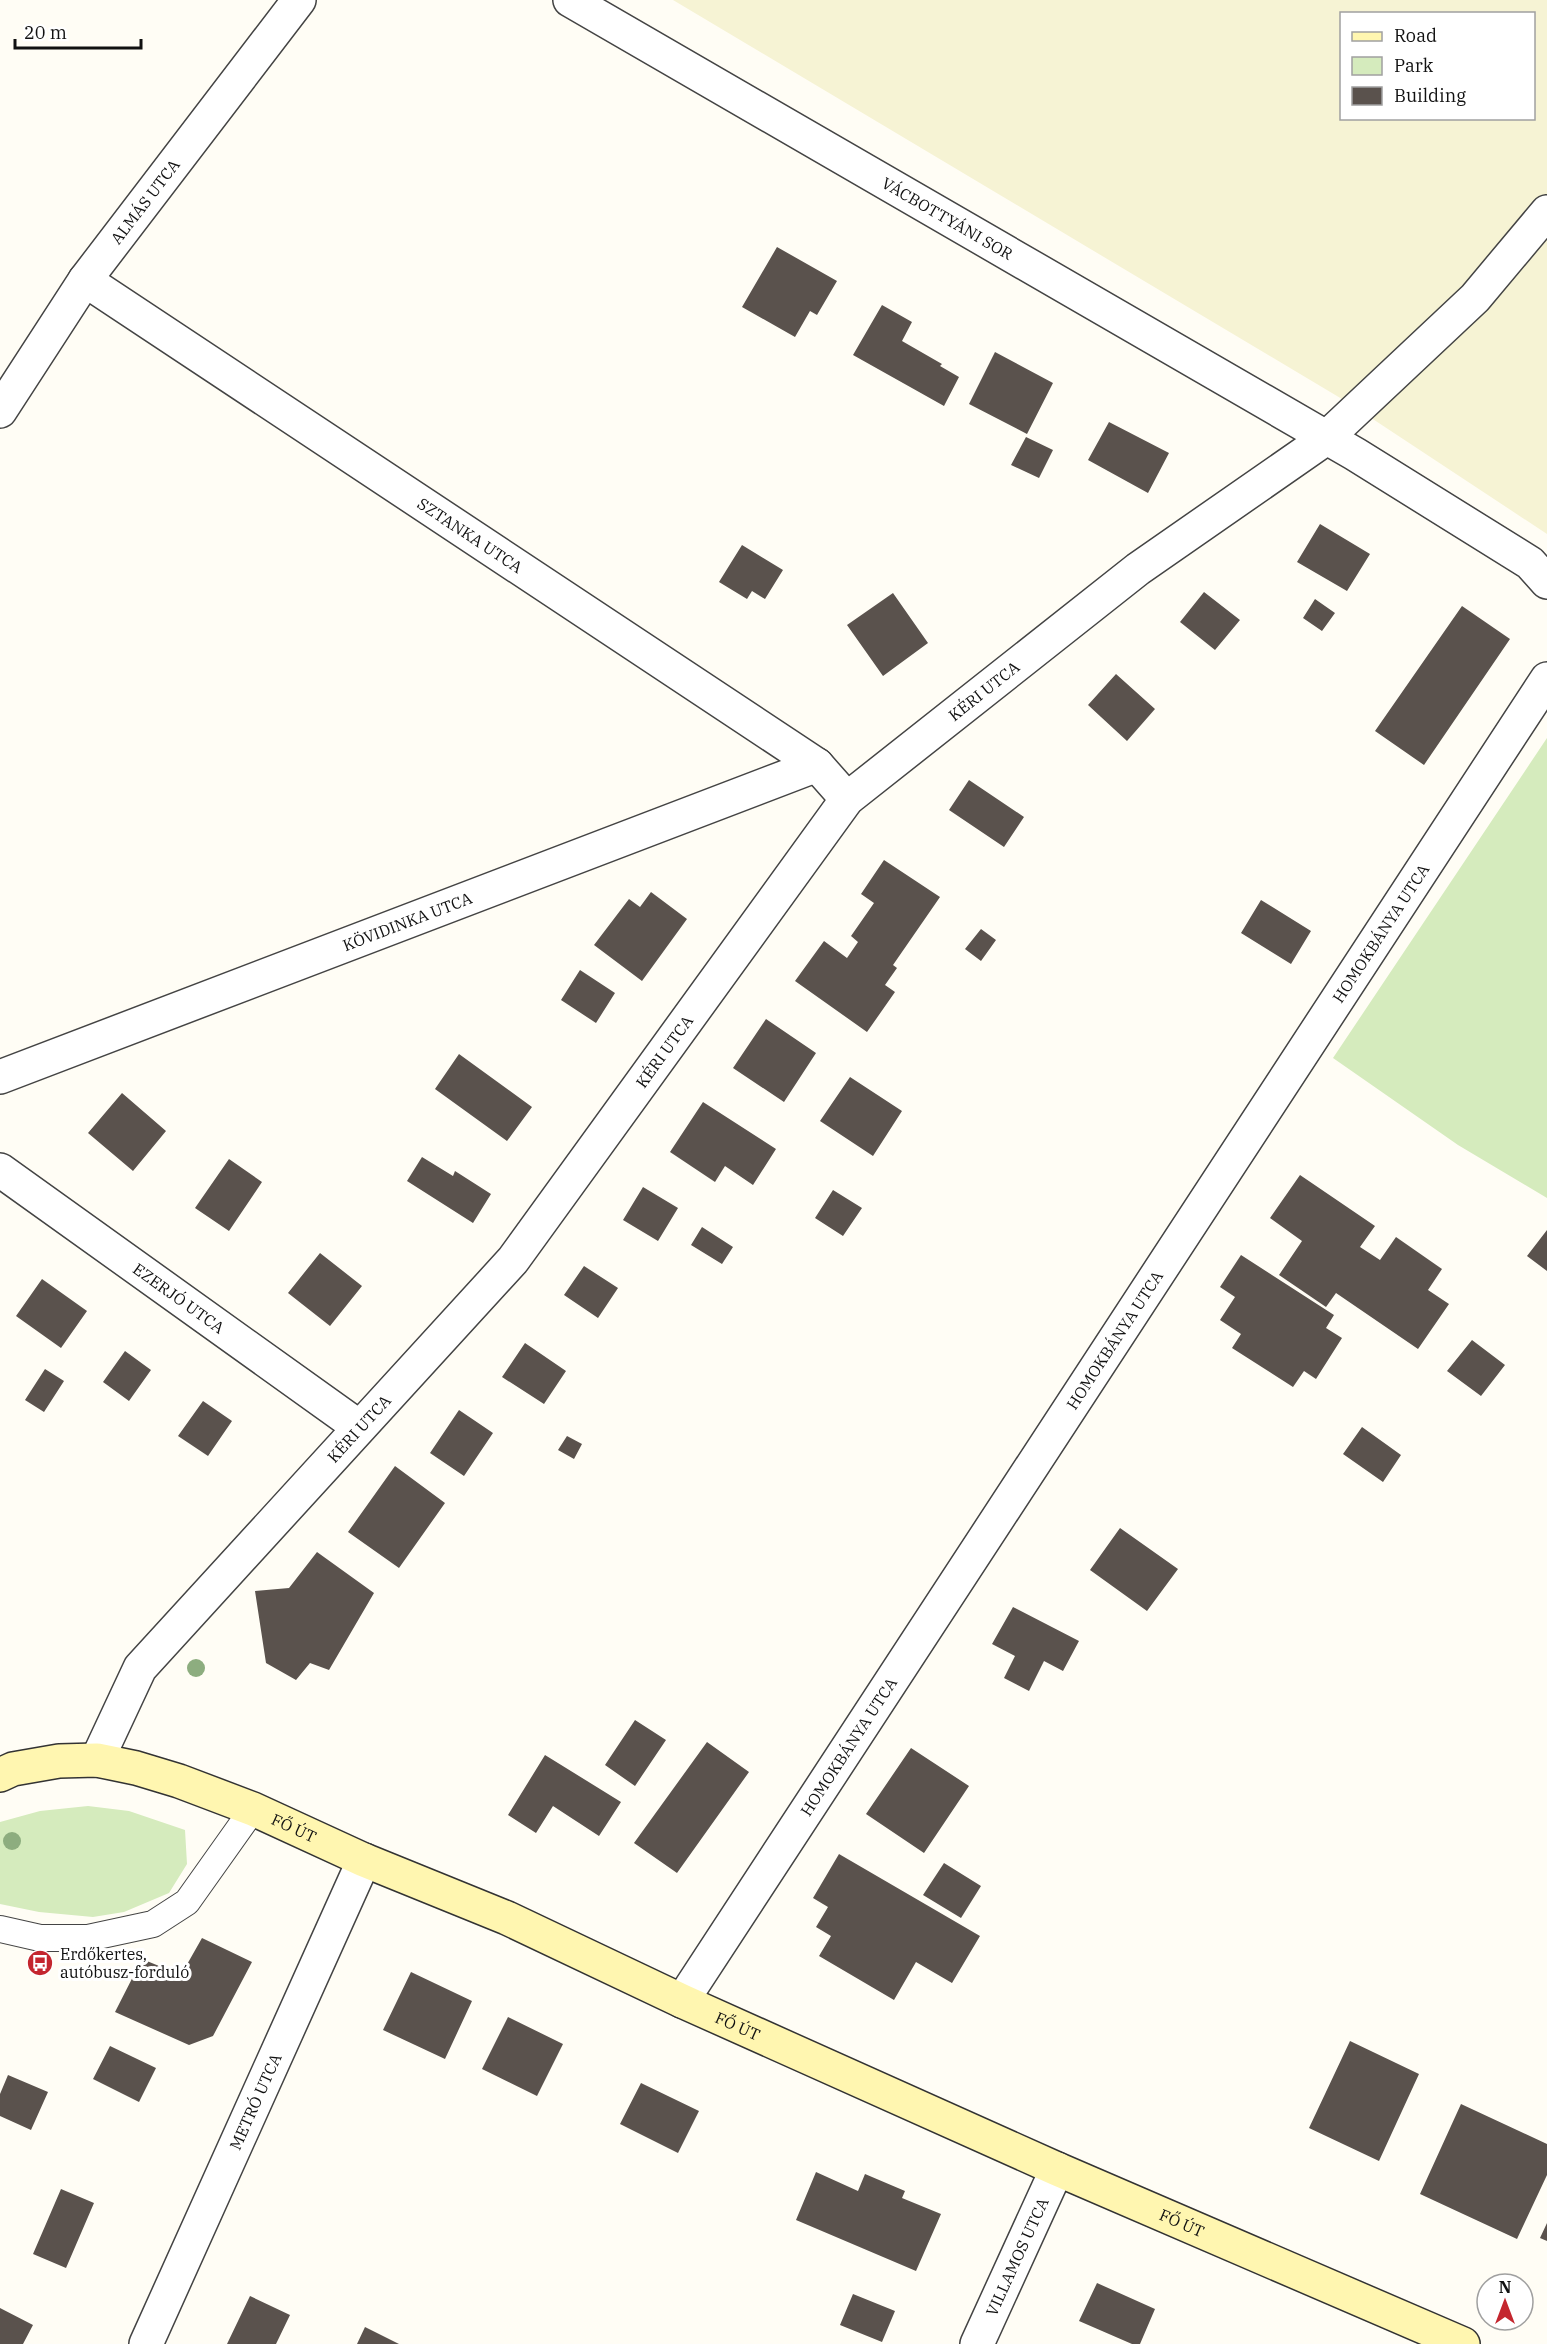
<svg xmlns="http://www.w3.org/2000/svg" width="1547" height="2344" viewBox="0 0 1547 2344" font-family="'IBM Plex Serif',serif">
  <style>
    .farmland { fill: #f6f3d4; fill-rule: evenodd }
    .green { fill: #d5ebbd }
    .building { fill: #5a524d }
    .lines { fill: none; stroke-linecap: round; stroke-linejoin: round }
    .lane-casing { stroke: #444; stroke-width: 28 }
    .street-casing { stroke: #444; stroke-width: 36 }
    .secondary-casing { stroke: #333; stroke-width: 36 }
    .lane { stroke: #fff; stroke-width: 26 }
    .street { stroke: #fff; stroke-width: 33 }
    .secondary { stroke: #fff6b0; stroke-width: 33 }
    .tree { fill: #8dad7f }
    .labels { text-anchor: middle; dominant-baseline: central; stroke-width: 6; stroke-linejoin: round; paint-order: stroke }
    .street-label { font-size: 16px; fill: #111; stroke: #fff }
    .poi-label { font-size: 16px; fill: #111; stroke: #fff; text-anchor: start }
  </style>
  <rect width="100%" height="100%" fill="#fffdf5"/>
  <path class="farmland" d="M 673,0 L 1547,0 L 1547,534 L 1347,402 ZM 1342,14 L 1534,14 L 1534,118 L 1342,118 Z"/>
  <path class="green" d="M 1547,738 L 1547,1198 L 1458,1145 L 1333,1058 Z
    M 88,1806 L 129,1811 L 185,1830 L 187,1864 L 169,1893 L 124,1912 L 93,1917 L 39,1912 L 0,1904 L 0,1822 L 40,1811 Z"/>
  <path class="building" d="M 777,247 L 837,281 L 817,315 L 810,311 L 795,337 L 742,307 Z
    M 882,305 L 912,322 L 902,341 L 942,364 L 940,366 L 959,377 L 944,406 L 853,355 Z
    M 995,352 L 1053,383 L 1027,434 L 969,404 Z
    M 1109,422 L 1169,453 L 1148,493 L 1088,460 Z
    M 1026,437 L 1053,450 L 1039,478 L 1011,465 Z
    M 1320,524 L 1370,554 L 1347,591 L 1297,562 Z
    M 742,545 L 783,570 L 765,599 L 752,591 L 747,599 L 719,582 Z
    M 1204,592 L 1240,620 L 1215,650 L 1180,622 Z
    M 893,593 L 928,643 L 883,676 L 847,625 Z
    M 1315,599 L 1335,613 L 1322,631 L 1303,618 Z
    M 1462,606 L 1510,639 L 1424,765 L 1375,731 Z
    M 1116,674 L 1155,709 L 1127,741 L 1088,705 Z
    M 969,780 L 1024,817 L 1004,847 L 949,810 Z
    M 884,860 L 940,897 L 893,965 L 897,968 L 885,985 L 895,992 L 867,1032 L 795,981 L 824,941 L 847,958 L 858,942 L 851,936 L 874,903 L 861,894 Z
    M 651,892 L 687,919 L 642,981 L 594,945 L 629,899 L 640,907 Z
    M 1261,900 L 1311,931 L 1291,964 L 1241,933 Z
    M 981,929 L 996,940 L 981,961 L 965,949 Z
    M 580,970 L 615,993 L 596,1023 L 561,1000 Z
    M 766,1019 L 816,1053 L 784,1102 L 733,1068 Z
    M 459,1054 L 532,1107 L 507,1141 L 435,1089 Z
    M 850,1077 L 902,1111 L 873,1156 L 820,1121 Z
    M 122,1093 L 166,1131 L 133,1171 L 88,1133 Z
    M 703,1102 L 776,1149 L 753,1185 L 725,1166 L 715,1182 L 670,1152 Z
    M 422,1157 L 453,1176 L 455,1171 L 491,1194 L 473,1223 L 407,1181 Z
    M 229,1159 L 262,1182 L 229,1231 L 195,1208 Z
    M 1300,1175 L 1375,1226 L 1360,1247 L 1380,1260 L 1396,1237 L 1442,1269 L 1428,1290 L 1449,1304 L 1418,1349 L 1336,1293 L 1326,1307 L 1279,1275 L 1302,1241 L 1270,1218 Z
    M 643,1187 L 678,1208 L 658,1241 L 623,1220 Z
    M 833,1190 L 862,1208 L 843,1236 L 815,1218 Z
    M 702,1227 L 733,1247 L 722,1264 L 691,1245 Z
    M 1547,1230 L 1547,1271 L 1527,1256 Z
    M 320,1253 L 362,1286 L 330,1326 L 288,1293 Z
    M 1241,1255 L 1334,1315 L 1326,1328 L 1342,1338 L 1316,1379 L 1304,1371 L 1293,1387 L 1232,1348 L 1241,1334 L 1220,1320 L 1235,1297 L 1220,1287 Z
    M 584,1266 L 618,1288 L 598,1318 L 564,1295 Z
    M 42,1279 L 87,1311 L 61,1348 L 16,1316 Z
    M 1472,1340 L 1505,1365 L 1481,1396 L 1447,1371 Z
    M 525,1343 L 566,1371 L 544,1404 L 502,1377 Z
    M 125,1351 L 151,1370 L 129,1401 L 103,1382 Z
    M 45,1369 L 64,1381 L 44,1412 L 25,1400 Z
    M 203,1401 L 232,1421 L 208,1456 L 178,1436 Z
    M 459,1410 L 493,1433 L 464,1476 L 430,1453 Z
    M 1362,1427 L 1401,1455 L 1383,1482 L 1343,1454 Z
    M 567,1436 L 582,1444 L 574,1459 L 558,1450 Z
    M 395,1466 L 445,1503 L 399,1568 L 348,1532 Z
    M 1120,1528 L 1178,1569 L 1147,1611 L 1090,1570 Z
    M 317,1552 L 374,1593 L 329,1670 L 310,1663 L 296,1680 L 266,1663 L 255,1591 L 289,1588 Z
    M 1013,1607 L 1079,1641 L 1063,1671 L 1044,1661 L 1029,1691 L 1004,1678 L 1015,1656 L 992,1644 Z
    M 635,1720 L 666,1740 L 635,1786 L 605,1765 Z
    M 707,1742 L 749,1772 L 677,1873 L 634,1843 Z
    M 911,1748 L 969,1786 L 924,1853 L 866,1814 Z
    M 545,1755 L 621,1802 L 599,1836 L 553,1806 L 536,1833 L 508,1815 Z
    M 839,1854 L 980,1936 L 952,1983 L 916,1962 L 894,2000 L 819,1956 L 831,1936 L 816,1927 L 828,1907 L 813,1898 Z
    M 944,1863 L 981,1886 L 961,1918 L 923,1895 Z
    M 202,1938 L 252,1962 L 213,2036 L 189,2045 L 115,2012 L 142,1959 L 181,1975 Z
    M 411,1972 L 472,2001 L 445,2059 L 383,2030 Z
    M 508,2017 L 563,2044 L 537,2096 L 482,2069 Z
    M 1350,2041 L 1419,2074 L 1379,2161 L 1309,2128 Z
    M 110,2046 L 156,2068 L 139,2102 L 93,2079 Z
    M 8,2075 L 48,2092 L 31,2130 L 0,2116 L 0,2094 Z
    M 641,2083 L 699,2111 L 678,2153 L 620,2124 Z
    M 1461,2104 L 1547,2144 L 1547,2175 L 1517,2239 L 1420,2194 Z
    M 816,2172 L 858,2191 L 865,2174 L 905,2191 L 902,2198 L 941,2214 L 916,2271 L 796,2220 Z
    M 61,2189 L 94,2203 L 66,2268 L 33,2254 Z
    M 1547,2223 L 1547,2241 L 1540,2238 Z
    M 1097,2283 L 1155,2309 L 1140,2344 L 1132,2344 L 1079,2321 Z
    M 853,2294 L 895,2311 L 882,2342 L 840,2325 Z
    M 250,2296 L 290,2315 L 276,2344 L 227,2344 Z
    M 0,2308 L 33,2325 L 23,2344 L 0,2344 Z
    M 365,2327 L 399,2344 L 357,2344 Z"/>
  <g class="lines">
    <g class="lane-casing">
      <path id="lane" d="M 0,1929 L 40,1938 L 88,1938 L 153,1924 L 187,1902 L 253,1809"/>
    </g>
    <g class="street-casing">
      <g id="street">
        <path id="s1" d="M 570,0 L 1355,454 L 1530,563 L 1547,582"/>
        <path id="s2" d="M 85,280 L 817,765 L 847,799"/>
        <path id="s3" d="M 0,411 L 85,280 L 299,0"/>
        <path id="s4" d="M 0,1077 L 817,765"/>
        <path id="s5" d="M 0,1170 L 359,1427"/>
        <path id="s6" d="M 97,1760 L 140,1668 L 513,1260 L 847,799 L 1138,569 L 1325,439 L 1475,298 L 1547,212"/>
        <path id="s7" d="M 682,2001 L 1547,679"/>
        <path id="s8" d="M 146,2344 L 364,1860"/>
        <path id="s9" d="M 977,2344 L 1057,2169"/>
      </g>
    </g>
    <g class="secondary-casing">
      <g id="secondary">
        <path id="s10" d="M 0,1775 L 13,1769 L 59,1761 L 97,1760 L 136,1768 L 179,1781 L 253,1809 L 364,1860 L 507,1918 L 682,2001 L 1057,2169 L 1463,2344"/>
      </g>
    </g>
    <use href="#lane" class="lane"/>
    <use href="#street" class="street"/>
    <use href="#secondary" class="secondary"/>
  </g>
  <g class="tree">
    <circle cx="196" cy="1668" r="9"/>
    <circle cx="12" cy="1841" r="9"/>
  </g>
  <defs>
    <g id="bus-disc" transform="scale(1.35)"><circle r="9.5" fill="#c4262e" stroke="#fff"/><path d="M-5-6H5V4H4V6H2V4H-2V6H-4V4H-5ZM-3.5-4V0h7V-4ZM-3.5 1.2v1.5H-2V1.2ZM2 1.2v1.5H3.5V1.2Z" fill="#fff"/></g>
  </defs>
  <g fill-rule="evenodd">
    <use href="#bus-disc" x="40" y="1963"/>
  </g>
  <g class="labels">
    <g class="street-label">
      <text stroke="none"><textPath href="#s3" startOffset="255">ALMÁS UTCA</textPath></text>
      <text stroke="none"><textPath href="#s1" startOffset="436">VÁCBOTTYÁNI SOR</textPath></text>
      <text stroke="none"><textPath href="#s2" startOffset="462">SZTANKA UTCA</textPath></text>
      <text stroke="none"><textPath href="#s6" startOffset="1398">KÉRI UTCA</textPath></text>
      <text stroke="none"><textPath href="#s4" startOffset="436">KÖVIDINKA UTCA</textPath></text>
      <text stroke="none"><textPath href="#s7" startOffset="1276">HOMOKBÁNYA UTCA</textPath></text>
      <text stroke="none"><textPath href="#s6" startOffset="912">KÉRI UTCA</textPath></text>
      <text stroke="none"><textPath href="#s5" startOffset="220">EZERJÓ UTCA</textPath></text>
      <text stroke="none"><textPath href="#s7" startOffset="790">HOMOKBÁNYA UTCA</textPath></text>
      <text stroke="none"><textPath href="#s6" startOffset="426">KÉRI UTCA</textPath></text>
      <text stroke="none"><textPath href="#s7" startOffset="304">HOMOKBÁNYA UTCA</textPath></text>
      <text stroke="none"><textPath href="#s10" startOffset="308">FŐ ÚT</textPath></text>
      <text stroke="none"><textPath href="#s10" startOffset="794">FŐ ÚT</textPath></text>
      <text stroke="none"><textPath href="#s8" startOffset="266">METRÓ UTCA</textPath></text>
      <text stroke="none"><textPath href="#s10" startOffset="1280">FŐ ÚT</textPath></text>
      <text stroke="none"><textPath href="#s9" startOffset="96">VILLAMOS UTCA</textPath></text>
    </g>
    <g class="poi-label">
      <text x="60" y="1954">Erdőkertes,<tspan x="60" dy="18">autóbusz-forduló</tspan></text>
    </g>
  </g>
  <rect x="1340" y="12" width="195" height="108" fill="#ffffff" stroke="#a0a0a0" stroke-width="1.5"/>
  <rect x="1352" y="32" width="30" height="9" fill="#fff6b0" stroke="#a0a0a0" stroke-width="1.5"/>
  <text x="1394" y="42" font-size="18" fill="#111111">Road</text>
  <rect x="1352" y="57" width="30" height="18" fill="#d5ebbd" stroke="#a0a0a0" stroke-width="1.5"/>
  <text x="1394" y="72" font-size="18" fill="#111111">Park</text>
  <rect x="1352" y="87" width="30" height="18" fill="#5a524d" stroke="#a0a0a0" stroke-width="1.5"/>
  <text x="1394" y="102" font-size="18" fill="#111111">Building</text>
  <g transform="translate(1505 2302)"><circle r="28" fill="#ffffff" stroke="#a0a0a0" stroke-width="1.5"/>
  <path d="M0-4.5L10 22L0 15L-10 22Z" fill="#c4262e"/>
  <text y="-9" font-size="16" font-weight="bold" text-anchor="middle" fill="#111111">N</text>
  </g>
  <path d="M15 39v9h126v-9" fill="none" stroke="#111111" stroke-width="3"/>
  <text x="24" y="39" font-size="18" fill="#111111" stroke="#ffffff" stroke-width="4.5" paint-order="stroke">20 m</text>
</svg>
